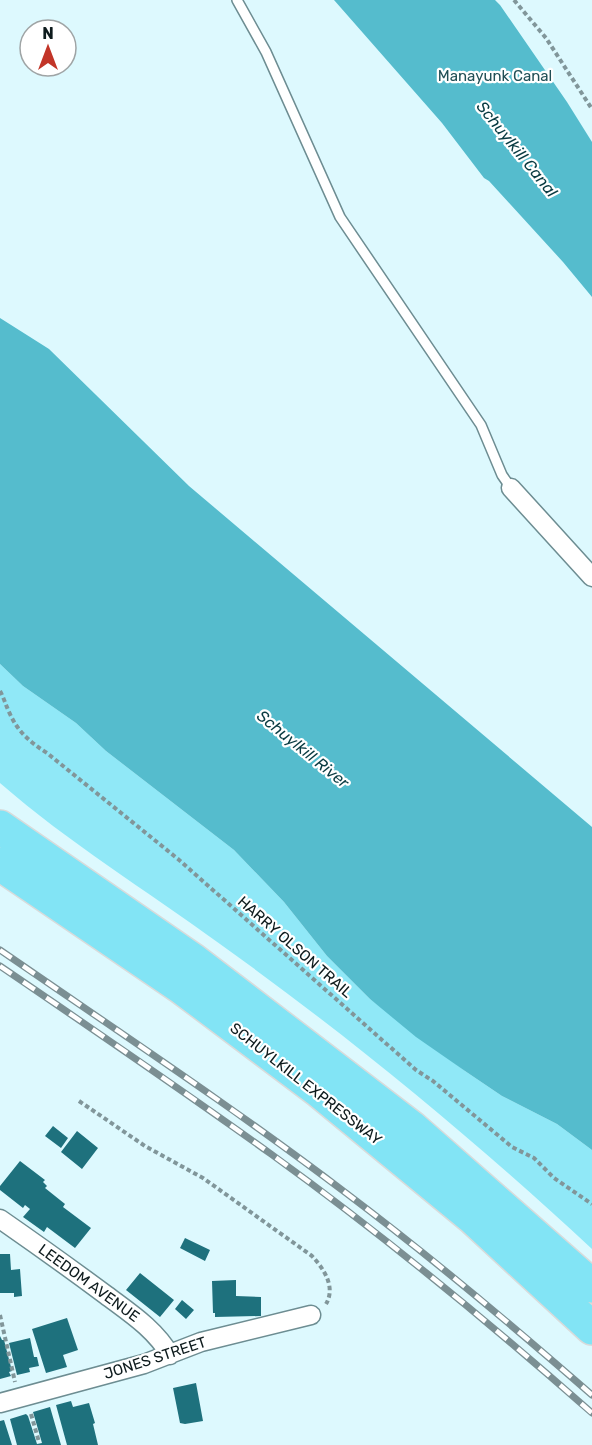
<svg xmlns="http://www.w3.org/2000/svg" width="592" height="1445" viewBox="0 0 592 1445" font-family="Rubik,sans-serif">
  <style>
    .green { fill: #90e8f7 }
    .water { fill: #55bccd }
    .building { fill: #1e717d }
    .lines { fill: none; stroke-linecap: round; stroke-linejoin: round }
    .service-casing { stroke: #6d8d92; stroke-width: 12 }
    .minor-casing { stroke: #6d8d92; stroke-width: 21 }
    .motorway-casing { stroke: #d8dbdb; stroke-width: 36 }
    .path { stroke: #81969a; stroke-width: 4; stroke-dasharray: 4.5 3; stroke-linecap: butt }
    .service { stroke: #fff; stroke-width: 9 }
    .minor { stroke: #fff; stroke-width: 18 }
    .motorway { stroke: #82e4f5; stroke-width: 33 }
    .rail-casing { stroke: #7b8f93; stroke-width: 7 }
    .rail { stroke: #fff; stroke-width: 4.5; stroke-dasharray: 14; stroke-linecap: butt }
    .labels { text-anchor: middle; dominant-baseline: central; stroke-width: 4.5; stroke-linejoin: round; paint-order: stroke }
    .park-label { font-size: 15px; fill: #214f56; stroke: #fff }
    .street-label { font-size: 15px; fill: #0e1b1d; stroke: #fff }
    .water-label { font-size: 16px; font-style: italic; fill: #093b42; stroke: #fff }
  </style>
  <rect width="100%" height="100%" fill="#ddf9fe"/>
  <path class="green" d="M 0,664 L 23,686 L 76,723 L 106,751 L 234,850 L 284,902 L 327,956 L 370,999 L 465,1071 L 502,1096 L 557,1124 L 592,1150 L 592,1249 C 475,1140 350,1037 220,944 C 146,890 69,843 0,783 Z"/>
  <path class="water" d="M 334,0 L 495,0 L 500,5 L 567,102 L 592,142 L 592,297 L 563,262 L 489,181 L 484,178 L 442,123 Z
    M 0,318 L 49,349 L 189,486 L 592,827 L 592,1150 L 557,1124 L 502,1096 L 465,1071 L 416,1037 L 370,999 L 327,956 L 284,902 L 234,850 L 106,751 L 76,723 L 23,686 L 0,664 Z"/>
  <path class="building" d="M 53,1126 L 68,1138 L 61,1148 L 45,1136 Z
    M 77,1131 L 98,1148 L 82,1169 L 61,1152 Z
    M 20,1161 L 45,1180 L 43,1182 L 47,1186 L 45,1188 L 65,1204 L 63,1207 L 91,1228 L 75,1248 L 47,1227 L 44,1232 L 23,1217 L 30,1209 L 25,1205 L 23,1208 L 0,1190 L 0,1186 Z
    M 185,1238 L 210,1250 L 205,1261 L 180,1248 Z
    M 0,1254 L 10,1254 L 11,1270 L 20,1269 L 22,1296 L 14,1297 L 14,1293 L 0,1293 Z
    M 140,1273 L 174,1300 L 160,1317 L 126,1290 Z
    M 236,1280 L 236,1296 L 261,1297 L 261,1316 L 215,1317 L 215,1313 L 213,1313 L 212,1281 Z
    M 182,1300 L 194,1310 L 186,1319 L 175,1309 Z
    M 67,1318 L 78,1350 L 63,1355 L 67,1367 L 46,1373 L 32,1329 Z
    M 0,1336 L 2,1340 L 4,1340 L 12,1371 L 9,1372 L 11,1376 L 0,1379 Z
    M 30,1338 L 34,1357 L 37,1357 L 39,1366 L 29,1368 L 30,1372 L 17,1375 L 9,1343 Z
    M 196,1383 L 203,1421 L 185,1424 L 180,1423 L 173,1388 Z
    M 71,1401 L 73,1407 L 89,1403 L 95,1423 L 93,1424 L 98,1445 L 67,1445 L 56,1405 Z
    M 50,1407 L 61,1445 L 17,1445 L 10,1419 L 26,1414 L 28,1416 L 37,1444 L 42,1443 L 33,1412 Z
    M 4,1420 L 12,1445 L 0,1445 L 0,1421 Z"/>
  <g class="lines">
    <g class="service-casing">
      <path id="service" d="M 237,0 L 266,52 L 340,217 L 481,425 L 502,475 L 511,488"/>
    </g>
    <g class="minor-casing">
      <path id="minor" d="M 511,488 L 592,577
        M 0,1219 C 36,1244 71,1269 106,1295 C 130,1313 155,1329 170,1355
        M 0,1403 L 144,1364 L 201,1342 L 311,1315"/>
    </g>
    <g class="motorway-casing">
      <path id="motorway" d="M 0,827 L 193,960 L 411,1127 L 592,1286
        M 0,864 L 181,987 L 318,1090 L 472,1217 L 592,1328"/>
    </g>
    <path class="path" d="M 514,0 L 546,38 L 592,109
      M 0,691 C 4,698 6,706 10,714 C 18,732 31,743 47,753 L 178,859 L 416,1070 L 433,1081 L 512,1147 L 534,1158 L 554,1178 L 592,1204
      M 79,1101 L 145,1146 L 203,1178 L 312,1256 C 324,1269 336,1287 326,1304
      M 0,1315 L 15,1382
      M 31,1414 L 39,1442"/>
    <use href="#service" class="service"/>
    <use href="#minor" class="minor"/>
    <use href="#motorway" class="motorway"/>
    <g class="rail-casing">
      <path id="rail" d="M 0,950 C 116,1030 234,1108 346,1193 C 431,1257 512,1325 592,1395
        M 0,966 C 91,1028 182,1090 271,1154 C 383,1235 489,1322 592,1413"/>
    </g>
    <use href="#rail" class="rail"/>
  </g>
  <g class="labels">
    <g class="park-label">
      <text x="495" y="76">Manayunk Canal</text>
    </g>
    <g class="street-label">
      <text transform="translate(295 947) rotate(41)">HARRY OLSON TRAIL</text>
      <text transform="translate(306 1084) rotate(38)">SCHUYLKILL EXPRESSWAY</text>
      <text transform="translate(89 1283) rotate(36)">LEEDOM AVENUE</text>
      <text transform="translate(155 1358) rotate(-18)">JONES STREET</text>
    </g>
    <g class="water-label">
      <text transform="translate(517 149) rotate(51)">Schuylkill Canal</text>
      <text transform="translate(303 749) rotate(39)">Schuylkill River</text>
    </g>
  </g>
  <g transform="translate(48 48)"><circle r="28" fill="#ffffff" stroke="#9fa4a5" stroke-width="1.5"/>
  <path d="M0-4.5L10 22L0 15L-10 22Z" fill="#c23528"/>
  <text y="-9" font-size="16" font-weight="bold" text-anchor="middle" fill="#0e1b1d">N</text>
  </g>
</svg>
